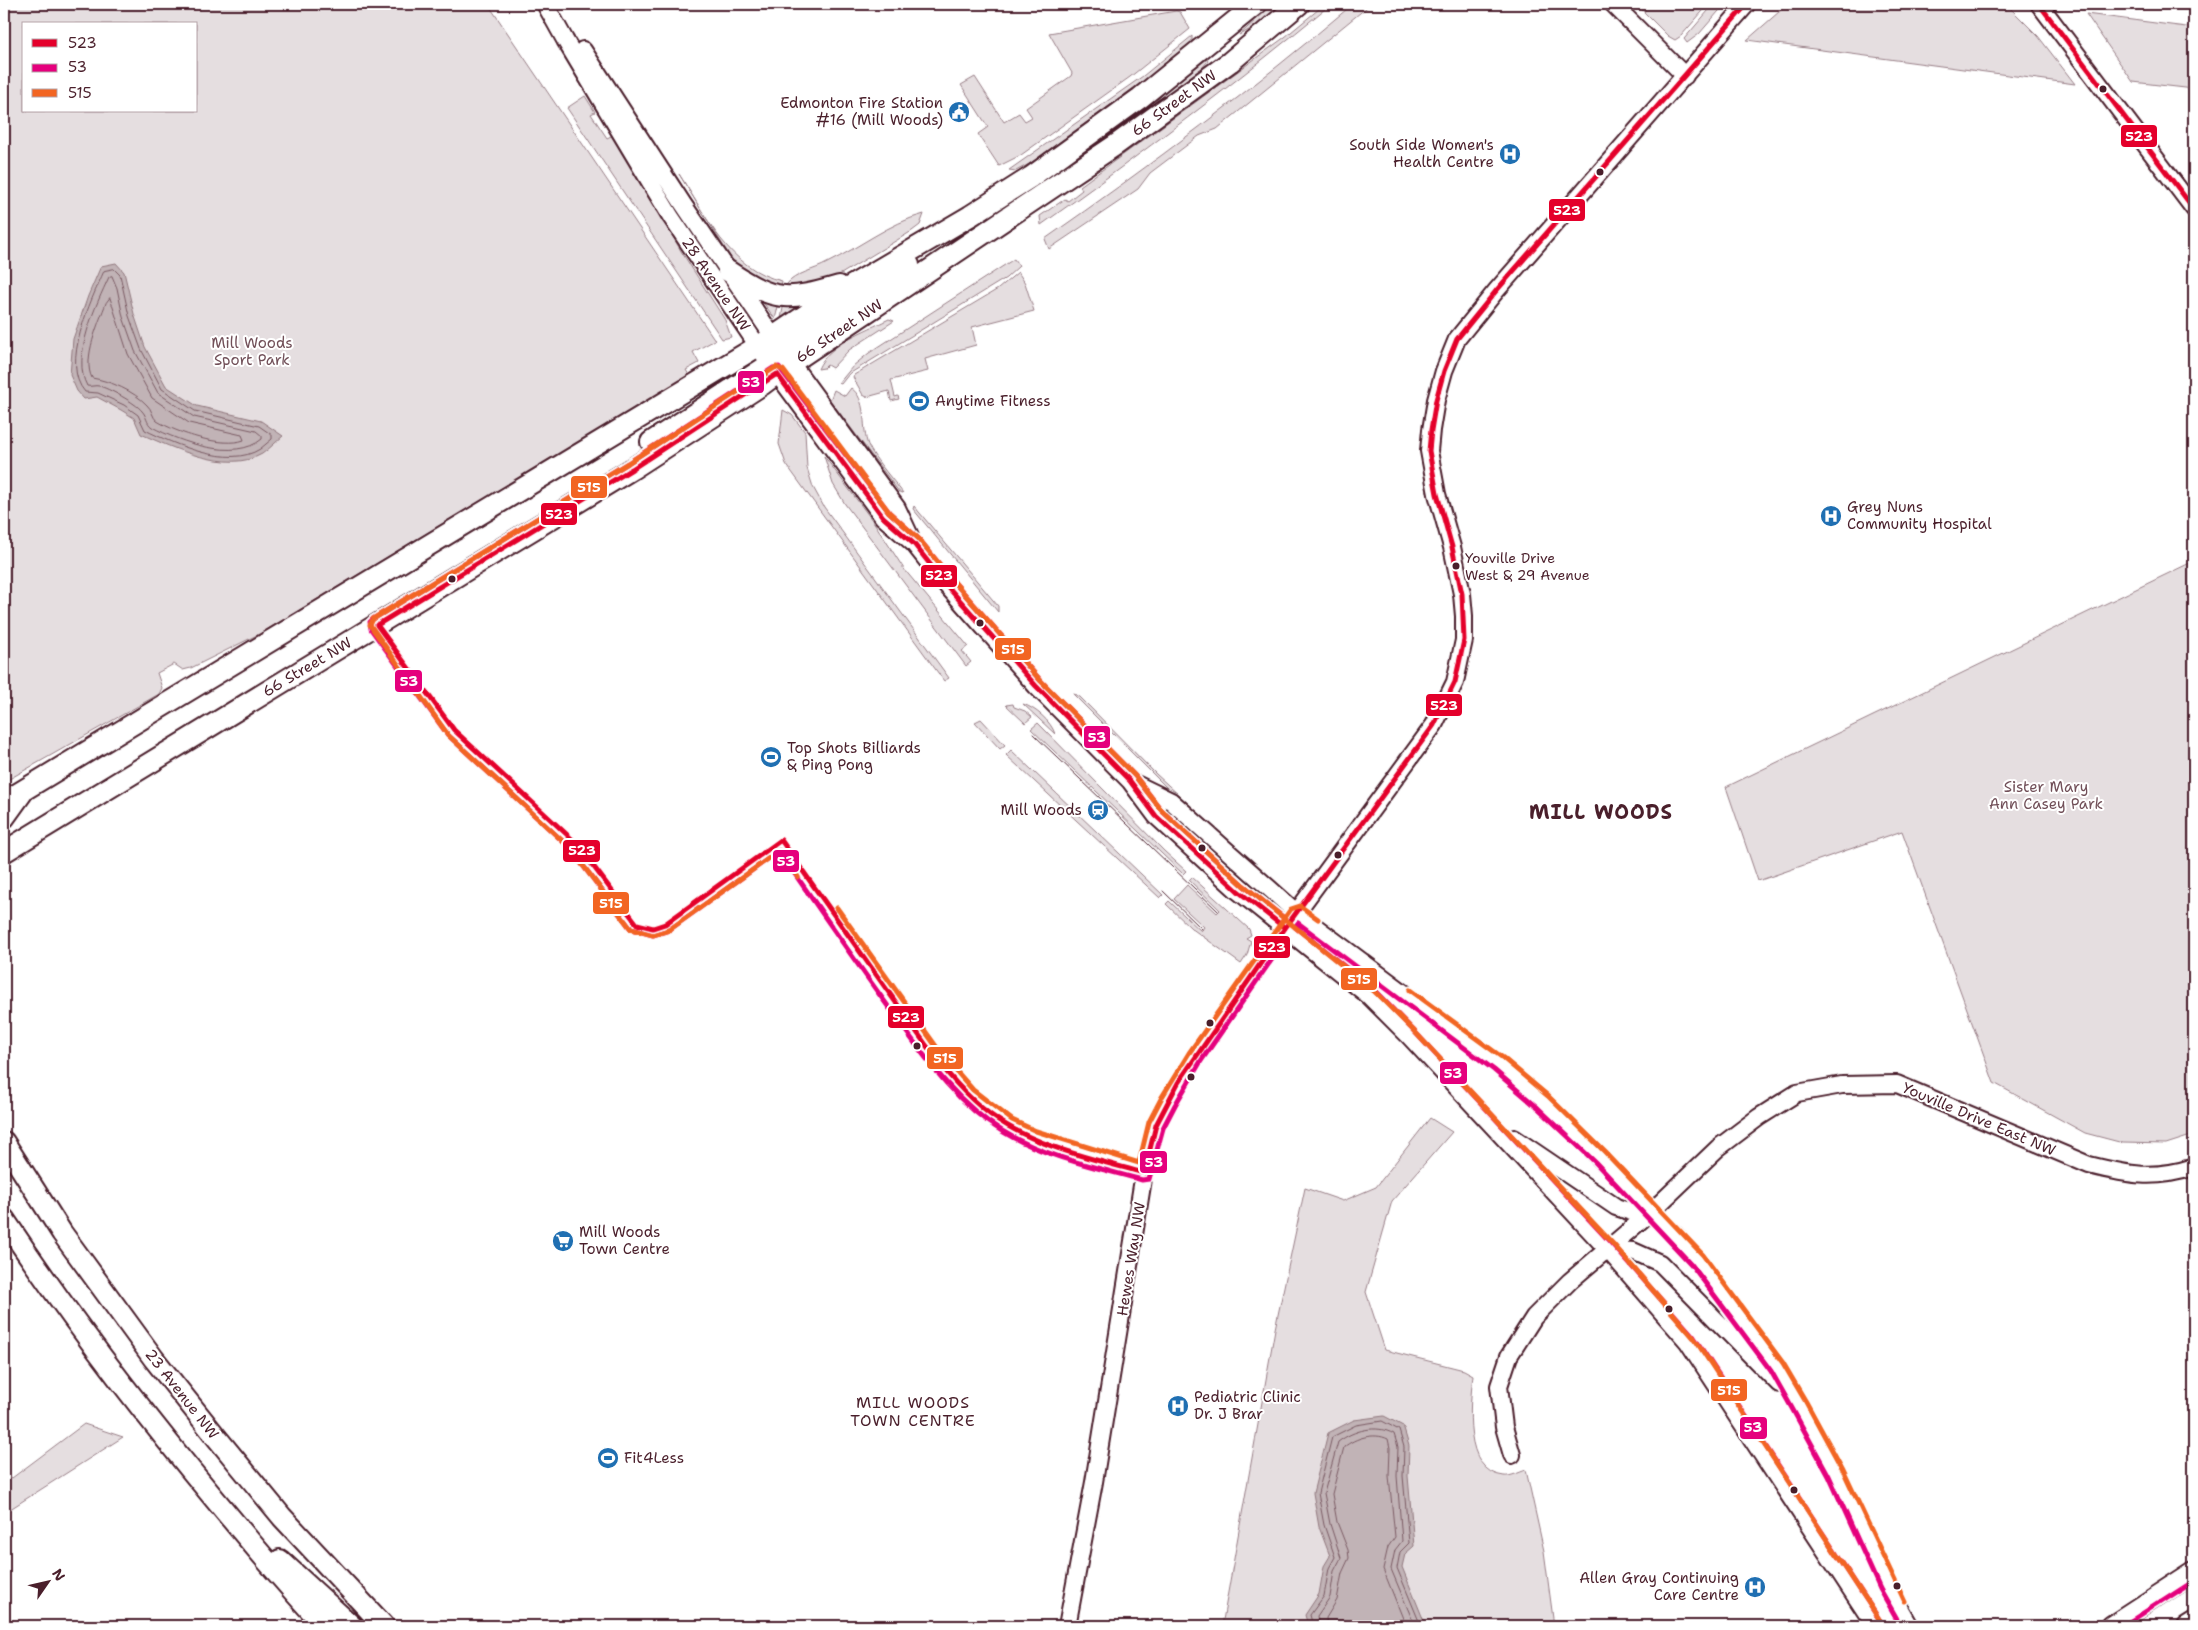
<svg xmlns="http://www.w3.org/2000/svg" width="2198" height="1630" viewBox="0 0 2198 1630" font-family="'Shantell Sans',sans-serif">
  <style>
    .green { fill: #e5dee0; stroke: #987e86; fill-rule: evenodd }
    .water { fill: #c1b3b6; stroke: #91787e }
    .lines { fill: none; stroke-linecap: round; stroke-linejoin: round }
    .shore { stroke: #7a5a63; stroke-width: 1 }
    .minor-casing { stroke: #4a1f2b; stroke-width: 20 }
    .major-casing { stroke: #4a1f2b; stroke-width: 24 }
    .minor { stroke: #fff; stroke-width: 16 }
    .major { stroke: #fff; stroke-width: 20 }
    .tram { stroke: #4a1f2b; stroke-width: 1 }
    .bus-1-casing { stroke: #fff; stroke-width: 9 }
    .bus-2-casing { stroke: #fff; stroke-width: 9 }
    .bus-3-casing { stroke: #fff; stroke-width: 9 }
    .bus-1 { stroke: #e4002b; stroke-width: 5 }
    .bus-2 { stroke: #e5007d; stroke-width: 5 }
    .bus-3 { stroke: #f26522; stroke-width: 5 }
    .bus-dot { fill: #4a1f2b; stroke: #fff; stroke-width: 2 }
    .labels { text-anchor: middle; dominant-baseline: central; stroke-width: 4; stroke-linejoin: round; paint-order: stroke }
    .bus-label { font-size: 14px; fill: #4a1f2b; stroke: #fff; text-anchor: start }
    .poi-label { font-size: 15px; fill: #4a1f2b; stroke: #fff; text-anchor: start }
    .street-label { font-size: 15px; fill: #4a1f2b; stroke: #fff }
    .park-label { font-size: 15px; fill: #714f58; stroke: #fff }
    .neighbourhood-label { font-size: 16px; letter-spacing: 1px; fill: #4a1f2b; stroke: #fff }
    .district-label { font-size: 20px; font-weight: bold; letter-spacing: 1px; fill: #4a1f2b; stroke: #fff }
    .line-badge { stroke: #fff; stroke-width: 2 }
    .badge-label { font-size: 14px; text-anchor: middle; font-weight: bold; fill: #fff }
  </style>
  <rect width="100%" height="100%" fill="#fff"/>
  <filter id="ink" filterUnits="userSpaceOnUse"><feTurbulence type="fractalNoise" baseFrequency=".02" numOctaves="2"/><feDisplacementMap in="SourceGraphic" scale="10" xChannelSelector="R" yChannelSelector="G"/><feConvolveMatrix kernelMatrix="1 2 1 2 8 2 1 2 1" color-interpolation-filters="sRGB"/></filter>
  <g filter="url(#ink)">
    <path class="green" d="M 4,4 L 488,4 L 715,340 L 693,352 L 699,363 L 686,370 L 689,375 L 683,379 L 261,633 L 191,668 L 183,670 L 174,664 L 157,673 L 162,688 L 159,694 L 4,782 ZM 24,24 L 196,24 L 196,111 L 24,111 Z
      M 1274,4 L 1283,4 L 1255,27 L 1239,35 Z
      M 1325,4 L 1331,4 C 1237,82 1140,155 1041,225 L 1040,216 L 1065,199 L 1068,201 L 1082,190 L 1080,186 L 1285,37 Z
      M 1353,4 L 1371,4 L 1217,129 L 1199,136 L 1150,173 L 1138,189 L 1049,249 L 1045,239 C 1151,165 1254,88 1353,4 Z
      M 1636,4 L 1709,4 L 1681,36 L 1675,40 L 1668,36 Z
      M 1714,4 L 1725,4 L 1699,34 L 1687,43 L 1684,39 Z
      M 1788,4 L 2006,4 L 2038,36 L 2075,84 L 1747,40 Z
      M 1176,11 L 1180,12 L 1190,29 L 1130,77 L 1021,155 L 999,166 L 978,134 L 988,127 L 961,85 L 975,77 L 1004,122 L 1019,113 L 1025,121 L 1032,117 L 1026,108 L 1071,76 L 1072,73 L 1049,33 Z
      M 2086,14 L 2194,28 L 2194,89 L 2133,82 Z
      M 1192,36 L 1192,43 L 1187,49 L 1031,163 L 1016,171 L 1009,170 L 1143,76 Z
      M 1207,59 L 1208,61 L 1189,83 L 1141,116 L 1166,91 Z
      M 585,96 L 595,112 L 591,114 L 607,138 L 615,134 L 681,251 L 725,320 L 731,337 L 722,339 L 567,108 Z
      M 679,174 C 706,216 729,269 782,281 L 781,286 C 761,281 746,273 731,258 Z
      M 924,214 L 920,225 L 912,231 L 841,274 L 815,284 L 787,287 L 786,285 C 795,273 815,270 827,263 C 860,247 889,223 924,214 Z
      M 1014,259 L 1019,266 L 1006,278 L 849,374 L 841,384 L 839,383 L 853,366 L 869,353 Z
      M 1018,272 L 1025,283 L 1034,311 L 972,327 L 976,345 L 925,359 L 928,371 L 891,380 L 895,397 L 898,396 L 899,399 L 891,401 L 889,391 L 867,397 L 863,395 L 853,377 L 854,375 L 998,289 Z
      M 760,298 L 779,303 L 775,319 Z
      M 784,302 L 804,304 L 781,319 Z
      M 889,319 L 894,321 L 849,350 L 832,368 L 827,365 L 824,368 L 818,369 C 829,343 865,331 889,319 Z
      M 851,388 C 867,399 862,425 867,442 C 871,455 894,481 903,493 L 899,492 L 830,400 L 834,390 L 845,396 Z
      M 783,410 L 792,415 L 805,432 L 807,468 L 813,487 L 824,507 L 949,678 L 944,681 L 786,464 L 779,444 Z
      M 824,456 L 875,524 L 904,569 L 968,646 L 962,651 L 971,662 L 966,666 L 845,504 L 833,484 Z
      M 914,506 L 998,606 L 998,612 L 913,509 Z
      M 2194,561 L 2194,1135 L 2166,1144 L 2123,1143 L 2085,1133 L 1994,1083 L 1902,831 L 1758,881 L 1726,787 Z
      M 1072,693 L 1080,697 L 1156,774 L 1255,865 L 1178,799 Z
      M 1013,704 L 1014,707 L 1025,711 L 1032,717 L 1025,723 L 1006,705 Z
      M 1023,704 C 1035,708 1051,721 1055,734 Z
      M 981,719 L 1005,745 L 1000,749 L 975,722 Z
      M 1038,723 L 1164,851 L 1186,871 L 1183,874 L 1031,729 Z
      M 1011,750 L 1163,895 L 1160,898 L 1006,755 Z
      M 1192,877 L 1249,929 L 1251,935 L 1246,938 L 1251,941 L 1247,955 L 1241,964 L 1191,928 L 1166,904 L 1169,901 L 1201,931 L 1204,927 L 1174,899 L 1187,885 L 1217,913 L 1220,910 L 1189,880 Z
      M 1430,1118 L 1452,1132 L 1392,1201 L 1366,1292 L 1385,1350 L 1464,1370 L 1473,1375 C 1470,1403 1462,1472 1504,1476 C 1510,1477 1520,1472 1526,1470 L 1544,1551 L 1554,1626 L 1222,1626 L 1275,1329 L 1305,1188 L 1343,1201 L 1376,1187 Z
      M 84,1424 L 123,1437 L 4,1513 L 4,1484 Z"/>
    <path class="water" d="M 116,263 L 124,272 L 134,314 L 145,347 L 166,386 L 197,406 L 261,421 L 283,436 C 276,442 269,449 262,454 C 228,474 173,448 141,434 L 134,418 L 121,410 L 97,397 L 84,399 L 77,391 L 70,375 L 73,339 L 88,296 L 101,266 Z
      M 1384,1416 L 1403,1426 L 1409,1446 L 1408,1476 L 1414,1546 L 1405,1554 L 1402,1567 L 1426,1626 L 1308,1626 L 1305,1615 L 1319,1594 L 1324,1566 L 1330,1556 L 1319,1527 L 1313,1493 L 1328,1433 L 1354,1420 Z"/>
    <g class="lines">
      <path class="shore" d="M 114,269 L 120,275 L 129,316 L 141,349 L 162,389 L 195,411 L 259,426 L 272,435 L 272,439 C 268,442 264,446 260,449 C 229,469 174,444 145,430 L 138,415 L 124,405 L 98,393 L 85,392 C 60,364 91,301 104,271 Z
        M 112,276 L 117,288 L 123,317 L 135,351 L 158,393 L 194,417 L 256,431 L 262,436 L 262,439 C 235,462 180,442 152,427 C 146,423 147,416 142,411 C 136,403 108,388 99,386 C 95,385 91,387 87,386 C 71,357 96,305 109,277 Z
        M 110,298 L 128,354 L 152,398 L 189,423 L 242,435 L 244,440 C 222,448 177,433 157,421 C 152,417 152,409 147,405 C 134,391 110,381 92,378 C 82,359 99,322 106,303 Z
        M 1313,1626 L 1310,1615 L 1324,1596 L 1329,1568 L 1335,1557 L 1324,1525 L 1318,1493 L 1332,1437 L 1356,1425 L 1382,1421 L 1399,1430 L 1404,1447 L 1403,1476 L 1409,1543 L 1400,1552 L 1397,1568 L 1421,1626
        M 1319,1626 L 1317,1616 L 1330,1597 L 1334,1571 L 1341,1558 L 1330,1524 L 1324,1493 L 1338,1442 C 1354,1430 1376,1424 1394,1434 L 1398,1447 L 1397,1476 L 1402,1541 L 1395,1550 L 1391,1569 L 1415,1626
        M 1327,1626 L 1326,1618 L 1337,1600 L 1342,1573 L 1349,1558 L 1348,1550 L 1337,1522 L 1332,1494 L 1344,1447 C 1355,1438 1374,1432 1388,1439 L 1390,1448 L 1389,1476 L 1395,1537 L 1388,1547 L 1383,1569 L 1406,1626"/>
      <g class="minor-casing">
        <path id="minor" d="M 545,4 L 565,40 L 671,217 L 770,364 L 883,517 L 914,544 L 948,587 L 1036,686 L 1130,781 L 1156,816 L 1238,891 L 1369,996 L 1408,1035 L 1607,1249 L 1688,1342 L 1875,1626
          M 1613,4 L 1685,76
          M 2039,4 L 2194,209
          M 583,50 L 683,204 L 791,363 L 897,508 L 911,538
          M 1132,782 L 1171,801 L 1297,913 L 1499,1064 L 1543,1102 L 1675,1234 L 1697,1259 L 1777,1367 L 1836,1473 L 1887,1586 L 1910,1626
          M 1514,1138 L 1616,1207 L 1634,1213 L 1652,1211
          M 1607,1249 L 1633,1251 L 1660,1263 L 1779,1384
          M 1512,1455 L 1504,1427 L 1499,1386 L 1509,1356 L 1534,1317 L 1570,1281 L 1652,1211 L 1718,1148 L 1759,1117 L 1797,1093 L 1842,1085 L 1897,1084 L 2089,1165 C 2129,1175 2154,1180 2194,1167
          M 1067,1626 L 1094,1482 L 1144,1173 L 1156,1125 L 1178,1083 L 1285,928 L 1434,725 L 1455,682 L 1464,640 L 1464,616 L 1462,594 L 1452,547 L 1437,494 L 1429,451 L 1431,430 L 1436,400 L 1444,371 L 1457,339 L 1496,291 L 1747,4"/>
      </g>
      <g class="major-casing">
        <path id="major" d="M 728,271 C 774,302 787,301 839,286
          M 778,367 L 787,349 L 909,265
          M 651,442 L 770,364 L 778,351 L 773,337
          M 4,802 L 773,337 L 834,296 L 970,216 L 1031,177 L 1140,98 L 1256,4
          M 4,818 L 22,793
          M 4,852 L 632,469 L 763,384 L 791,363 L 1117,144 L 1230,62 L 1299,4
          M 4,1142 L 62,1233 L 154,1359 L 217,1438 L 282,1517 L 384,1626
          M 4,1219 C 70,1318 142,1412 218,1503 C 253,1545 288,1587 325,1626
          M 280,1560 L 352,1626
          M 2111,1626 L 2194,1572
          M 2186,1626 L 2194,1621"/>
      </g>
      <use href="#minor" class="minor"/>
      <use href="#major" class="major"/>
      <path class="tram" d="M 1033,734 L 1218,911
        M 1163,891 L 1202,929"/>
      <g class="bus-1-casing">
        <path id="bus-1" d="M 2039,4 L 2194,209
          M 777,374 L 883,517 L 914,544 L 948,587 L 1036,686 L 1130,781 L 1156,816 L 1238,891 L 1285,928 L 1178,1083 L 1156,1125 L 1144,1173 C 1093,1159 1035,1147 991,1115 C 965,1096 945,1071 926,1045 L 781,840 L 665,924 L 653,928 L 637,924 L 575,842 L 454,730 L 377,625 L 632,469 Z
          M 1285,928 L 1434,725 L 1455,682 L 1464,640 L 1462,594 L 1452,547 L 1437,494 L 1429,451 L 1431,430 L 1436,400 L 1444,371 L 1457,339 L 1496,291 L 1747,4"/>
      </g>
      <g class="bus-2-casing">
        <path id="bus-2" d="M 1284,918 L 1243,885 L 1162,811 L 1135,776 L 1041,681 L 954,582 L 919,539 L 889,512 L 779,367 L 773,368 L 628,463 L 373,619 L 370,622 L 371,629 L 448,735 L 569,847 L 631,929 L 653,935 L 669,930 L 779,851 C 816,904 852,957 890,1009 C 923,1054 954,1102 1002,1131 C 1044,1157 1095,1167 1142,1180 L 1149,1179 L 1163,1128 L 1175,1105 L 1201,1061 L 1286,939
          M 1881,1622 L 1694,1337 L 1612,1244 L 1413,1030 L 1374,990 L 1295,927 L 1298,923 L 1494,1070 L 1538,1108 L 1595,1162 L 1691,1264 L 1771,1371 L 1793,1410 L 1829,1476 L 1880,1589 L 1901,1626
          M 2124,1626 L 2194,1581"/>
      </g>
      <g class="bus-3-casing">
        <path id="bus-3" d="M 798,877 L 779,851 L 669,930 L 653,935 L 631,929 L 569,847 L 448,735 L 370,625 L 373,619 L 628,463 L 776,367 L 783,370 L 889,512 L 919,539 L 954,582 L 1041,681 L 1135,776 L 1162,811 L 1243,885 L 1374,991 L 1413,1030 L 1613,1244 L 1694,1338 L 1881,1622
          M 837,908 L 943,1056 L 973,1090 L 1012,1120 L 1036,1131 L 1139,1163 L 1149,1122 L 1162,1097 L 1189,1053 L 1291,909 L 1300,906 L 1318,919
          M 1410,990 L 1503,1058 L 1548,1096 L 1605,1152 L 1703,1255 L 1783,1363 L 1806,1402 L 1843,1470 L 1905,1602"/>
      </g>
      <use href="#bus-1" class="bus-1"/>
      <use href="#bus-2" class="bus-2"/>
      <use href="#bus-3" class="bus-3"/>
    </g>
  </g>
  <defs>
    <g id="civic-disc" transform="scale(1.125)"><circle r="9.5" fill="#1f6fb2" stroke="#fff"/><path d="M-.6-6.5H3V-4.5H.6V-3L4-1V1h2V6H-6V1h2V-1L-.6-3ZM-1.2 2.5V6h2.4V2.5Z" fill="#fff"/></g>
    <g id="hospital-disc" transform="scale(1.125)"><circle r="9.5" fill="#1f6fb2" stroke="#fff"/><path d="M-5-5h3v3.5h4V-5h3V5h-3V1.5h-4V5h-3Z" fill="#fff"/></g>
    <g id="stadium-disc" transform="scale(1.125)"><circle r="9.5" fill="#1f6fb2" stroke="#fff"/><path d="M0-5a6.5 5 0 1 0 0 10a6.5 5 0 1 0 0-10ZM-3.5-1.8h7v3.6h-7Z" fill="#fff"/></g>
    <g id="station-disc" transform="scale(1.125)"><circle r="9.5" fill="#1f6fb2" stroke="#fff"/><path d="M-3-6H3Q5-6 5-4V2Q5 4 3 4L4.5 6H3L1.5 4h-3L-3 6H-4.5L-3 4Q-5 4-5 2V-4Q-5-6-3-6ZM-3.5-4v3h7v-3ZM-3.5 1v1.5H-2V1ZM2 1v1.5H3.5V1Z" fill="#fff"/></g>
    <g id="supermarket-disc" transform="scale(1.125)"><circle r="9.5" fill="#1f6fb2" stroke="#fff"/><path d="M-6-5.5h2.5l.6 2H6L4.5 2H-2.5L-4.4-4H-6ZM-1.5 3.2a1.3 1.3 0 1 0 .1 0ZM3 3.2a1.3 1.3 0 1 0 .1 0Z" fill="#fff"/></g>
  </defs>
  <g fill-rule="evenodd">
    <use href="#civic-disc" x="959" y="112"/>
    <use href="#hospital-disc" x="1510" y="154"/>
    <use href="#stadium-disc" x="919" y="401"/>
    <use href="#hospital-disc" x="1831" y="516"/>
    <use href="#stadium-disc" x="771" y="757"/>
    <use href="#station-disc" x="1098" y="810"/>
    <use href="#supermarket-disc" x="563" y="1241"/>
    <use href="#hospital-disc" x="1178" y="1406"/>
    <use href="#stadium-disc" x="608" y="1458"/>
    <use href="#hospital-disc" x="1755" y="1587"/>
  </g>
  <g class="bus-dot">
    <circle cx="2103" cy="89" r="4.5"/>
    <circle cx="1600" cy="172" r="4.5"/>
    <circle cx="1456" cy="566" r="4.5"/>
    <circle cx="452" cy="579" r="4.5"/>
    <circle cx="980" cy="623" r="4.5"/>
    <circle cx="1202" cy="848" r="4.5"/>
    <circle cx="1338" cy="855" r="4.5"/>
    <circle cx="1210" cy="1023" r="4.5"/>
    <circle cx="917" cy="1046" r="4.5"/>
    <circle cx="1191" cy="1077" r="4.5"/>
    <circle cx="1669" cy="1309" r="4.5"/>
    <circle cx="1794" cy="1490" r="4.5"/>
    <circle cx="1897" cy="1586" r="4.5"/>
  </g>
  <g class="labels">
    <g class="bus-label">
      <text x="1465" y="558">Youville Drive<tspan x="1465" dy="17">West &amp; 29 Avenue</tspan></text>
    </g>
    <g class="poi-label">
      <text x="943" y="103" text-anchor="end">Edmonton Fire Station<tspan x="943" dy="17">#16 (Mill Woods)</tspan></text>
      <text x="1494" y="145" text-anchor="end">South Side Women's<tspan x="1494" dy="17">Health Centre</tspan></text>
      <text x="935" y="401">Anytime Fitness</text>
      <text x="1847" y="507">Grey Nuns<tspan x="1847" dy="17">Community Hospital</tspan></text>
      <text x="787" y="748">Top Shots Billiards<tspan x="787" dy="17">&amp; Ping Pong</tspan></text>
      <text x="1082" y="810" text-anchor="end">Mill Woods</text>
      <text x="579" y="1232">Mill Woods<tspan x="579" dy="17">Town Centre</tspan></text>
      <text x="1194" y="1397">Pediatric Clinic<tspan x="1194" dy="17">Dr. J Brar</tspan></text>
      <text x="624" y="1458">Fit4Less</text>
      <text x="1739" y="1578" text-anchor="end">Allen Gray Continuing<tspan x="1739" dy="17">Care Centre</tspan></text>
    </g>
    <g class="street-label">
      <text transform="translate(1174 103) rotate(-36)">66 Street NW</text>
      <text transform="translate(716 284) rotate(56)">28 Avenue NW</text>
      <text transform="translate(839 331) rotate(-34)">66 Street NW</text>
      <text transform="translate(307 667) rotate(-31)">66 Street NW</text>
      <text transform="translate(1979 1119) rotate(23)">Youville Drive East NW</text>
      <text transform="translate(1131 1259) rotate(-81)">Hewes Way NW</text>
      <text transform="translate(182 1394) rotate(52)">23 Avenue NW</text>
    </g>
    <g class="park-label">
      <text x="252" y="343">Mill Woods<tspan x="252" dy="17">Sport Park</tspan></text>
      <text x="2046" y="787">Sister Mary<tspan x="2046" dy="17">Ann Casey Park</tspan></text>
    </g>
    <g class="neighbourhood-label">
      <text x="913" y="1402">MILL WOODS<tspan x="913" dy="18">TOWN CENTRE</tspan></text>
    </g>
    <g class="district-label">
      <text x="1601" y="812">MILL WOODS</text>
    </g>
  </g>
  <g class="line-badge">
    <rect x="2120" y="124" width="38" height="24" rx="5" fill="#e4002b"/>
    <rect x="1548" y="198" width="38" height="24" rx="5" fill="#e4002b"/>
    <rect x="737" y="370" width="28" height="24" rx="5" fill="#e5007d"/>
    <rect x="570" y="475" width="38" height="24" rx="5" fill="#f26522"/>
    <rect x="540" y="502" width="38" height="24" rx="5" fill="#e4002b"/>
    <rect x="920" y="564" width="38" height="24" rx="5" fill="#e4002b"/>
    <rect x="994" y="637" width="38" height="24" rx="5" fill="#f26522"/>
    <rect x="394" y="669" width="29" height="24" rx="5" fill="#e5007d"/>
    <rect x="1425" y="693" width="38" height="24" rx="5" fill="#e4002b"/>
    <rect x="1083" y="725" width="28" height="24" rx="5" fill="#e5007d"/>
    <rect x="562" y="839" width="39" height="24" rx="5" fill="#e4002b"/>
    <rect x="772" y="849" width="28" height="24" rx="5" fill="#e5007d"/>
    <rect x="592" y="891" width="38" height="24" rx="5" fill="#f26522"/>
    <rect x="1253" y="935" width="38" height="24" rx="5" fill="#e4002b"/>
    <rect x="1340" y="967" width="38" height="24" rx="5" fill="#f26522"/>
    <rect x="887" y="1005" width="38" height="24" rx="5" fill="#e4002b"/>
    <rect x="926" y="1046" width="38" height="24" rx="5" fill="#f26522"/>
    <rect x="1439" y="1061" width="29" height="24" rx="5" fill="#e5007d"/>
    <rect x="1139" y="1150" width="29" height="24" rx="5" fill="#e5007d"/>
    <rect x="1710" y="1378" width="38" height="24" rx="5" fill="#f26522"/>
    <rect x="1739" y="1416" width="29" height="24" rx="5" fill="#e5007d"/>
  </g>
  <g class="badge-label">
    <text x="2139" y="141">523</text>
    <text x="1567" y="215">523</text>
    <text x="751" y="387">53</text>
    <text x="589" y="492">515</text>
    <text x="559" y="519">523</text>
    <text x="939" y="580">523</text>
    <text x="1013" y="654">515</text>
    <text x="409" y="686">53</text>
    <text x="1444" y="710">523</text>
    <text x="1097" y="742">53</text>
    <text x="582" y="855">523</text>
    <text x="786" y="866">53</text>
    <text x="611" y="908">515</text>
    <text x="1272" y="952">523</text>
    <text x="1359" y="984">515</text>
    <text x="906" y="1022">523</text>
    <text x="945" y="1063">515</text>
    <text x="1453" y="1078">53</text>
    <text x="1154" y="1167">53</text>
    <text x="1729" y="1395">515</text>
    <text x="1753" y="1432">53</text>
  </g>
  <rect width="2198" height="1630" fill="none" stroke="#fff" stroke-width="20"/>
  <rect x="10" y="10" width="2178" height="1610" fill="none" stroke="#4a1f2b" stroke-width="2" filter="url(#ink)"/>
  <rect x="22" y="22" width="175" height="90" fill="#ffffff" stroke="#b7a5aa"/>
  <rect x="32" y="39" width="25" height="8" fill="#e4002b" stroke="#b7a5aa"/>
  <text x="68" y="48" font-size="15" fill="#4a1f2b">523</text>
  <rect x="32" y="64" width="25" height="8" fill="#e5007d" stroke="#b7a5aa"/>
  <text x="68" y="72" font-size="15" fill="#4a1f2b">53</text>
  <rect x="32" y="89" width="25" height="8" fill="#f26522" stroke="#b7a5aa"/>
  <text x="68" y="98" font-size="15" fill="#4a1f2b">515</text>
  <g transform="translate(48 1582) rotate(56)" stroke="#ffffff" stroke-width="4" paint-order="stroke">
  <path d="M0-4L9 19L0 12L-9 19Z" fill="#4a1f2b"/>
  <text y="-8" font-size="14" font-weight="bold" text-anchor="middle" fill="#4a1f2b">N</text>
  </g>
</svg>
